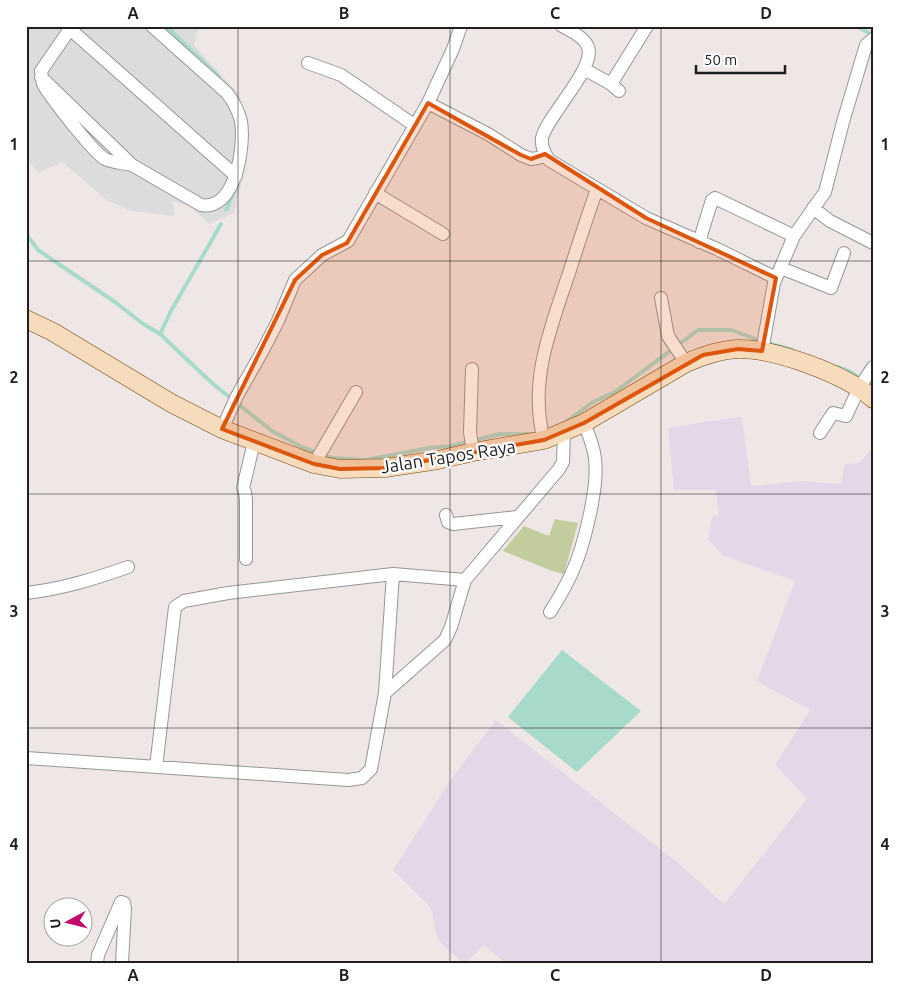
<svg xmlns="http://www.w3.org/2000/svg" width="899" height="989" viewBox="0 0 899 989" font-family="Ubuntu,sans-serif">
  <style>
    .residential { fill: #dddcdc }
    .industrial { fill: #e3d8e8 }
    .forest { fill: #c3cc9d }
    .water { fill: #a8dacc }
    .lines { fill: none; stroke-linecap: round; stroke-linejoin: round }
    .stream { stroke: #a8dacc; stroke-width: 4 }
    .street-casing { stroke: #969696; stroke-width: 14 }
    .secondary-casing { stroke: #71480b; stroke-width: 19 }
    .street { stroke: #fff; stroke-width: 12 }
    .secondary { stroke: #f6dbbd; stroke-width: 18 }
    .marked { fill: #de560d; fill-opacity: 0.2; stroke: #de560d; stroke-width: 4; stroke-linejoin: round }
    .grid { fill: none; stroke: #1f1f1f; stroke-width: 1; stroke-opacity: 0.55 }
    .labels { text-anchor: middle; dominant-baseline: central; stroke-width: 4.5; stroke-linejoin: round; paint-order: stroke }
    .street-label { font-size: 18px; fill: #1f1f1f; stroke: #fff }
    .neatline { fill: none; stroke: #1f1f1f; stroke-width: 2 }
    .grid-label { font-size: 16px; text-anchor: middle; font-weight: bold; fill: #1f1f1f }
  </style>
  <rect width="100%" height="100%" fill="#efe7e6"/>
  <path class="residential" d="M 26,26 L 199,26 L 194,45 L 240,96 L 249,135 L 242,181 L 234,213 L 209,224 L 191,207 L 173,201 L 174,216 L 132,211 L 108,201 L 62,162 L 39,173 L 26,158 Z"/>
  <path class="industrial" d="M 742,417 L 751,486 L 802,481 L 841,484 L 845,464 L 859,463 L 873,447 L 873,963 L 505,963 L 484,945 L 466,963 L 463,963 L 438,940 L 431,908 L 393,870 L 452,778 L 496,720 L 679,864 L 724,904 L 807,799 L 775,765 L 810,710 L 757,681 L 795,581 L 722,555 L 708,539 L 712,517 L 719,514 L 716,490 L 674,490 L 668,428 L 704,422 Z"/>
  <path class="forest" d="M 555,519 L 578,523 L 564,574 L 552,571 L 503,551 L 524,526 L 549,536 Z"/>
  <path class="water" d="M 562,650 L 641,711 L 577,772 L 508,717 Z"/>
  <g class="lines">
    <path class="stream" d="M 166,26 L 219,77
      M 856,26 L 873,35
      M 226,210 L 235,189
      M 26,234 L 38,250 L 115,302 L 142,323 L 160,334 L 212,383 L 272,431 L 304,448 L 332,458 L 366,460 L 429,448 L 451,446 L 500,434 L 530,434
      M 160,334 L 171,311 L 221,224
      M 837,367 L 851,372 L 862,380
      M 566,422 L 593,402 L 615,392 L 698,330 L 732,330 L 760,341 L 793,350"/>
    <g class="street-casing">
      <path id="street" d="M 72,26 L 41,71 L 43,84 C 51,98 93,152 105,159 C 113,163 123,163 132,165
        M 562,26 C 570,30 585,38 588,47 C 596,68 547,116 542,138 C 541,147 544,153 549,160 L 646,218 L 717,249 L 776,278
        M 70,29 L 236,176
        M 308,63 L 341,75 L 414,125
        M 584,69 L 611,84 L 619,91
        M 41,77 L 132,165 L 201,205 C 236,211 245,146 241,121 C 238,110 234,102 227,93 L 152,26
        M 611,84 L 647,26
        M 428,103 L 488,134 L 521,155 L 531,159 L 538,158 L 545,154
        M 375,193 L 443,234
        M 813,208 L 830,221 L 873,243
        M 699,242 L 712,200 L 715,198 L 794,236
        M 781,268 L 831,288 L 844,253
        M 661,298 L 668,336 L 686,363
        M 762,351 L 774,283 L 794,236 L 825,192 L 843,122 L 866,45 L 873,39
        M 472,369 L 470,432 L 473,452
        M 222,429 L 237,396 L 263,350 L 278,321 L 295,280 L 322,255 L 348,241 L 428,103 L 453,49 L 461,26
        M 820,433 L 833,413 L 846,416 L 859,388 L 873,367
        M 544,440 C 528,382 551,327 569,273 C 578,245 587,217 597,189
        M 314,464 L 356,392
        M 446,515 L 448,522 L 453,524 L 517,517
        M 246,559 L 246,500 L 245,492 L 243,488 L 254,442
        M 26,593 C 62,589 94,579 128,567
        M 550,612 C 574,575 582,552 591,509 C 594,492 597,476 595,459 C 594,447 589,435 584,423
        M 385,693 L 445,640 L 451,627 L 465,580
        M 26,758 L 348,780 L 362,778 L 371,769 L 385,693 L 393,574
        M 156,767 L 175,607 L 184,601 L 228,593 L 393,574 L 465,580 L 559,469 L 563,462 L 564,432
        M 97,963 L 98,955 L 121,902 L 124,903 L 125,908 L 122,963"/>
    </g>
    <g class="secondary-casing">
      <path id="secondary" d="M 26,319 L 53,332 L 171,403 L 222,429 L 314,464 L 340,469 L 385,468 L 438,460 L 473,452 L 544,440 L 584,423 L 686,363 C 702,356 719,350 737,349 C 773,348 846,374 873,399"/>
    </g>
    <use href="#street" class="street"/>
    <use href="#secondary" class="secondary"/>
  </g>
  <path class="marked" d="M 428,103 L 521,155 L 531,159 L 545,154 L 646,218 L 776,278 L 762,351 L 738,349 L 703,355 L 584,423 L 544,440 L 385,468 L 340,469 L 314,464 L 222,429 L 295,280 L 322,255 L 347,243 Z"/>
  <path class="grid" d="M 238,26 L 238,963M 450,26 L 450,963M 661,26 L 661,963M 26,261 L 873,261M 26,494 L 873,494M 26,728 L 873,728"/>
  <g class="labels">
    <g class="street-label">
      <text transform="translate(448 456) rotate(-9)">Jalan Tapos Raya</text>
    </g>
  </g>
  <rect width="899" height="989" fill="none" stroke="#ffffff" stroke-width="55"/>
  <g transform="translate(68 922) rotate(263)"><circle r="24" fill="#ffffff" stroke="#a5a5a5"/>
  <path d="M0-4L9 19L0 12L-9 19Z" fill="#c30a6a"/>
  <text y="-8" font-size="14" font-weight="bold" text-anchor="middle" fill="#1f1f1f">U</text>
  </g>
  <path d="M696 65v8h89v-8" fill="none" stroke="#1f1f1f" stroke-width="2.5"/>
  <text x="704" y="65" font-size="15" fill="#1f1f1f" stroke="#ffffff" stroke-width="4" paint-order="stroke">50 m</text>
  <rect x="28" y="28" width="844" height="934" class="neatline"/>
  <g class="grid-label">
    <text x="133" y="19">A</text>
    <text x="344" y="19">B</text>
    <text x="555" y="19">C</text>
    <text x="766" y="19">D</text>
    <text x="14" y="150">1</text>
    <text x="885" y="150">1</text>
    <text x="14" y="383">2</text>
    <text x="885" y="383">2</text>
    <text x="14" y="617">3</text>
    <text x="885" y="617">3</text>
    <text x="14" y="850">4</text>
    <text x="885" y="850">4</text>
    <text x="133" y="981">A</text>
    <text x="344" y="981">B</text>
    <text x="555" y="981">C</text>
    <text x="766" y="981">D</text>
  </g>
</svg>
